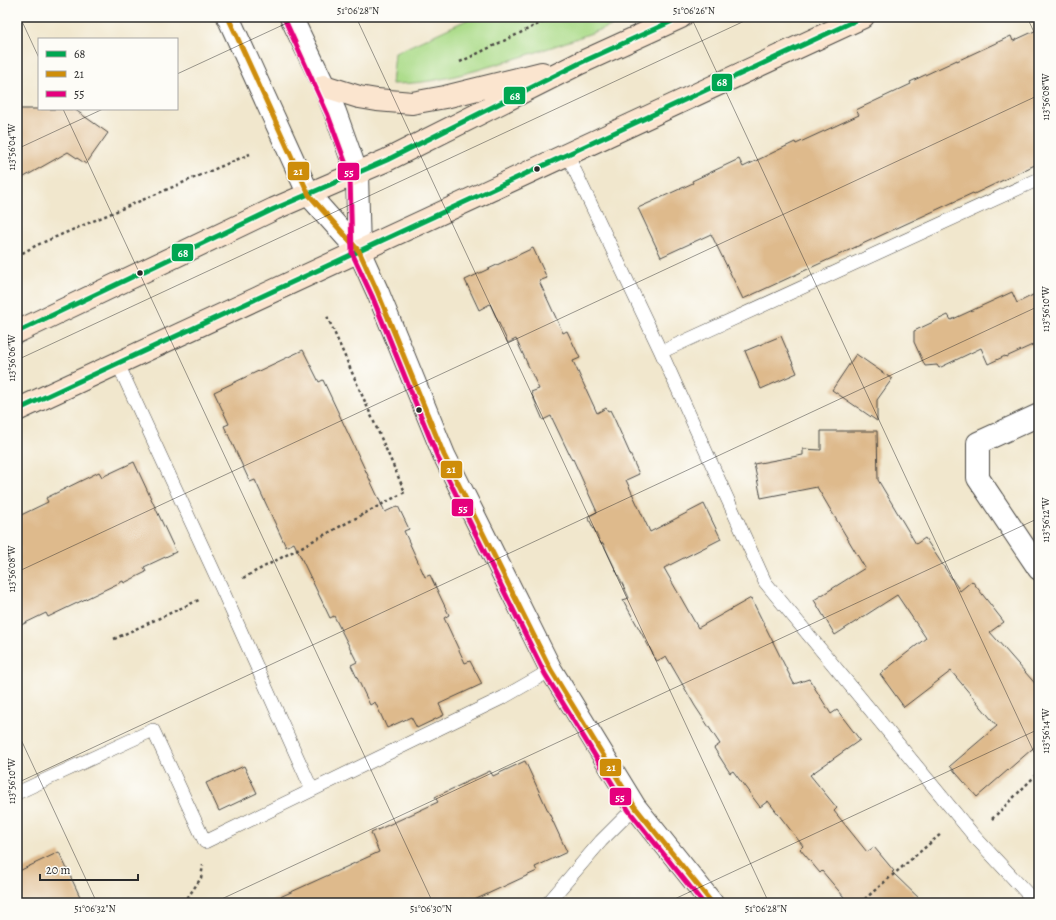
<svg xmlns="http://www.w3.org/2000/svg" width="1056" height="920" viewBox="0 0 1056 920" font-family="Alegreya,serif">
  <style>
    .green { fill: #aadb88; stroke: #6a835a }
    .building { fill: #deba8c }
    .lines { fill: none; stroke-linecap: round; stroke-linejoin: round }
    .service-casing { stroke: #494743; stroke-width: 14 }
    .minor-casing { stroke: #494743; stroke-width: 24 }
    .tertiary-casing { stroke: #494743; stroke-width: 24 }
    .secondary-casing { stroke: #494743; stroke-width: 24 }
    .path { stroke: #494743; stroke-width: 2.5; stroke-dasharray: 3 3; stroke-linecap: butt }
    .service { stroke: #fff; stroke-width: 13 }
    .minor { stroke: #fff; stroke-width: 22 }
    .tertiary { stroke: #fff; stroke-width: 22 }
    .secondary { stroke: #fbe5cf; stroke-width: 22 }
    .bus-1-casing { stroke: #fdfcf7; stroke-width: 8 }
    .bus-2-casing { stroke: #fdfcf7; stroke-width: 8 }
    .bus-3-casing { stroke: #fdfcf7; stroke-width: 8 }
    .bus-1 { stroke: #00a651; stroke-width: 5 }
    .bus-2 { stroke: #ce8d09; stroke-width: 5 }
    .bus-3 { stroke: #e5007d; stroke-width: 5 }
    .ticks { fill: none; stroke: #2b2b2b; stroke-width: 1; stroke-opacity: 0.45 }
    .bus-dot { fill: #2b2b2b; stroke: #fdfcf7; stroke-width: 1.5 }
    .line-badge { stroke: #fdfcf7; stroke-width: 1.5 }
    .badge-label { font-size: 11px; text-anchor: middle; font-weight: bold; fill: #fff }
    .neatline { fill: none; stroke: #2b2b2b; stroke-width: 1.5 }
    .ticks-label { font-size: 10px; text-anchor: middle; fill: #2b2b2b }
  </style>
  <rect width="100%" height="100%" fill="#fdfcf7"/>
  <filter id="ink" filterUnits="userSpaceOnUse"><feTurbulence type="fractalNoise" baseFrequency=".025" numOctaves="2"/><feDisplacementMap in="SourceGraphic" scale="8" xChannelSelector="R" yChannelSelector="G"/><feConvolveMatrix kernelMatrix="1 2 1 2 8 2 1 2 1" color-interpolation-filters="sRGB"/></filter>
  <filter id="wash" filterUnits="userSpaceOnUse"><feTurbulence type="fractalNoise" baseFrequency=".012" numOctaves="4" result="noise"/><feDisplacementMap in="SourceGraphic" scale="16" xChannelSelector="R" yChannelSelector="G"/><feGaussianBlur stdDeviation="0.9" result="paint"/><feColorMatrix in="noise" values="0 0 0 0 0 0 0 0 0 0 0 0 0 0 0 0 0 1.4 0 .05"/><feComposite in="paint" operator="in"/></filter>
  <g filter="url(#wash)">
    <rect width="100%" height="100%" fill="#f1e7cd"/>
    <path class="green" d="M 473,17 L 635,17 C 593,33 551,48 508,61 C 468,73 434,84 392,84 L 395,53 Z"/>
    <g id="blocks">
      <path class="building" d="M 1039,29 L 1039,163 L 974,194 L 973,193 L 743,299 L 711,234 L 661,257 L 638,208 L 693,183 L 692,181 L 739,159 L 743,167 L 795,142 L 796,144 L 859,115 L 856,110 L 911,84 L 910,82 L 957,60 L 957,61 L 1011,36 L 1013,41 Z
        M 17,109 L 74,109 L 108,133 L 86,164 L 68,152 L 17,181 Z
        M 533,248 L 547,278 L 539,281 L 563,333 L 567,331 L 580,358 L 573,361 L 597,413 L 606,408 L 608,411 L 610,410 L 614,418 L 639,474 L 626,480 L 650,532 L 704,504 L 721,539 L 664,568 L 698,628 L 751,598 L 794,684 L 809,679 L 831,714 L 837,710 L 860,740 L 810,775 L 837,808 L 834,811 L 867,852 L 874,847 L 894,871 L 892,872 L 924,903 L 849,903 L 822,871 L 820,873 L 800,849 L 803,846 L 768,801 L 760,807 L 733,771 L 730,773 L 714,748 L 720,744 L 695,706 L 666,656 L 657,661 L 623,600 L 629,598 L 603,543 L 601,544 L 588,517 L 597,512 L 573,459 L 572,460 L 551,416 L 543,420 L 531,392 L 539,389 L 516,339 L 508,343 L 490,304 L 479,310 L 465,280 Z
        M 1012,292 L 1017,303 L 1039,292 L 1039,342 L 1006,357 L 1005,356 L 988,364 L 981,348 L 939,368 L 937,365 L 925,366 L 914,342 L 914,331 L 948,315 L 951,320 Z
        M 781,336 L 797,373 L 761,389 L 745,351 Z
        M 303,350 L 319,382 L 323,380 L 385,512 L 398,506 L 409,529 L 404,531 L 425,577 L 430,575 L 449,615 L 444,618 L 465,663 L 470,661 L 482,684 L 439,704 L 444,715 L 417,728 L 411,717 L 387,728 L 375,702 L 370,705 L 351,665 L 357,662 L 334,616 L 330,618 L 294,543 L 286,547 L 255,480 L 250,482 L 224,426 L 229,424 L 214,392 Z
        M 856,354 L 892,379 L 877,400 L 877,421 L 832,390 Z
        M 821,431 L 877,431 L 878,480 L 916,544 L 925,538 L 960,591 L 972,581 L 1004,622 L 990,632 L 1039,688 L 1039,743 L 977,797 L 950,766 L 997,726 L 951,671 L 904,707 L 880,674 L 926,638 L 897,595 L 835,635 L 814,600 L 865,568 L 817,487 L 761,498 L 754,464 L 803,455 L 803,449 L 821,450 Z
        M 134,462 L 176,552 L 144,567 L 146,572 L 124,583 L 123,581 L 48,617 L 46,613 L 17,627 L 17,517 L 48,502 L 46,498 L 99,472 L 102,477 Z
        M 525,761 L 567,852 L 535,867 L 537,871 L 468,903 L 267,903 L 379,852 L 371,833 L 438,802 L 435,797 L 490,771 L 493,776 Z
        M 244,766 L 257,793 L 219,811 L 206,783 Z
        M 59,852 L 83,903 L 17,903 L 17,872 Z"/>
    </g>
  </g>
  <g filter="url(#ink)">
    <use href="#blocks" fill-opacity="0" stroke="#494743" stroke-width="1"/>
    <g class="lines">
      <g class="service-casing">
        <path id="service" d="M 567,154 L 661,352
          M 118,364 L 222,589 L 312,790
          M 17,793 L 153,730 L 205,842 L 504,697 L 551,670
          M 548,903 L 601,841 L 635,807
          M 1036,903 L 975,837 L 765,582 L 661,352 L 1039,179"/>
      </g>
      <g class="minor-casing">
        <path id="minor" d="M 1039,415 L 978,443 L 978,478 L 1039,569"/>
      </g>
      <g class="tertiary-casing">
        <path id="tertiary" d="M 228,17 L 309,195 L 359,251 L 378,293 L 444,455 L 551,670 L 635,807 L 712,903
          M 291,17 L 324,86 L 335,112 L 357,174 L 359,251"/>
      </g>
      <g class="secondary-casing">
        <path id="secondary" d="M 324,86 L 359,97 L 377,100 L 412,103 L 445,97 L 542,73
          M 17,332 L 274,209 L 387,160 L 580,63 L 681,17
          M 17,410 L 863,17"/>
      </g>
      <path class="path" d="M 460,62 L 553,17
        M 17,256 L 37,245 L 250,154
        M 243,578 L 405,492 L 327,316
        M 114,639 L 201,599
        M 992,819 L 1039,772
        M 184,903 L 201,878 L 203,865
        M 860,903 L 942,833"/>
      <use href="#service" class="service"/>
      <use href="#minor" class="minor"/>
      <use href="#tertiary" class="tertiary"/>
      <use href="#secondary" class="secondary"/>
      <g class="bus-1-casing">
        <path id="bus-1" d="M 17,332 L 274,209 L 387,160 L 580,63 L 681,17
          M 17,410 L 863,17"/>
      </g>
      <g class="bus-2-casing">
        <path id="bus-2" d="M 228,17 L 309,195 L 359,251 L 378,293 L 444,455 L 551,670 L 635,807 L 712,903"/>
      </g>
      <g class="bus-3-casing">
        <path id="bus-3" d="M 285,20 L 328,115 L 350,175 L 352,253 L 372,296 L 438,458 L 545,674 L 629,811 L 703,903"/>
      </g>
      <use href="#bus-1" class="bus-1"/>
      <use href="#bus-2" class="bus-2"/>
      <use href="#bus-3" class="bus-3"/>
    </g>
  </g>
  <path class="ticks" d="M 20,17 L 39,58M 356,17 L 769,903M 691,17 L 1039,763M 1027,17 L 1039,43M 177,74 L 300,17M 63,109 L 433,903M 17,149 L 103,109M 17,360 L 753,17M 17,572 L 1039,95M 17,731 L 97,903M 17,783 L 1039,306M 213,903 L 1039,518M 666,903 L 1039,729"/>
  <g class="bus-dot">
    <circle cx="537" cy="169" r="3.5"/>
    <circle cx="140" cy="273" r="3.5"/>
    <circle cx="419" cy="410" r="3.5"/>
  </g>
  <g class="line-badge">
    <rect x="711" y="73" width="22" height="19" rx="4" fill="#00a651"/>
    <rect x="503" y="86" width="23" height="19" rx="4" fill="#00a651"/>
    <rect x="287" y="161" width="23" height="20" rx="4" fill="#ce8d09"/>
    <rect x="337" y="162" width="23" height="19" rx="4" fill="#e5007d"/>
    <rect x="171" y="243" width="23" height="19" rx="4" fill="#00a651"/>
    <rect x="440" y="460" width="23" height="19" rx="4" fill="#ce8d09"/>
    <rect x="451" y="498" width="23" height="19" rx="4" fill="#e5007d"/>
    <rect x="599" y="758" width="23" height="19" rx="4" fill="#ce8d09"/>
    <rect x="609" y="787" width="23" height="19" rx="4" fill="#e5007d"/>
  </g>
  <g class="badge-label">
    <text x="722" y="86">68</text>
    <text x="515" y="100">68</text>
    <text x="298" y="175">21</text>
    <text x="349" y="176">55</text>
    <text x="183" y="257">68</text>
    <text x="451" y="473">21</text>
    <text x="463" y="512">55</text>
    <text x="611" y="771">21</text>
    <text x="620" y="801">55</text>
  </g>
  <rect width="1056" height="920" fill="none" stroke="#fdfcf7" stroke-width="44"/>
  <rect x="38" y="38" width="140" height="72" fill="#fdfcf7" stroke="#a9a8a5"/>
  <rect x="46" y="51" width="20" height="6" fill="#00a651" stroke="#a9a8a5"/>
  <text x="74" y="58" font-size="12" fill="#2b2b2b">68</text>
  <rect x="46" y="71" width="20" height="6" fill="#ce8d09" stroke="#a9a8a5"/>
  <text x="74" y="78" font-size="12" fill="#2b2b2b">21</text>
  <rect x="46" y="91" width="20" height="6" fill="#e5007d" stroke="#a9a8a5"/>
  <text x="74" y="98" font-size="12" fill="#2b2b2b">55</text>
  <path d="M40 874v6h98v-6" fill="none" stroke="#2b2b2b" stroke-width="2"/>
  <text x="46" y="874" font-size="12" fill="#2b2b2b" stroke="#fdfcf7" stroke-width="3" paint-order="stroke">20 m</text>
  <rect x="22" y="22" width="1012" height="876" class="neatline"/>
  <g class="ticks-label">
    <text x="358" y="14">51°06'28"N</text>
    <text x="694" y="14">51°06'26"N</text>
    <text transform="translate(1045 97) rotate(-90)" y="4">113°56'08"W</text>
    <text transform="translate(11 147) rotate(-90)" y="4">113°56'04"W</text>
    <text transform="translate(1045 309) rotate(-90)" y="4">113°56'10"W</text>
    <text transform="translate(11 358) rotate(-90)" y="4">113°56'06"W</text>
    <text transform="translate(1045 520) rotate(-90)" y="4">113°56'12"W</text>
    <text transform="translate(11 569) rotate(-90)" y="4">113°56'08"W</text>
    <text transform="translate(1045 731) rotate(-90)" y="4">113°56'14"W</text>
    <text transform="translate(11 781) rotate(-90)" y="4">113°56'10"W</text>
    <text x="95" y="912">51°06'32"N</text>
    <text x="431" y="912">51°06'30"N</text>
    <text x="766" y="912">51°06'28"N</text>
  </g>
</svg>
